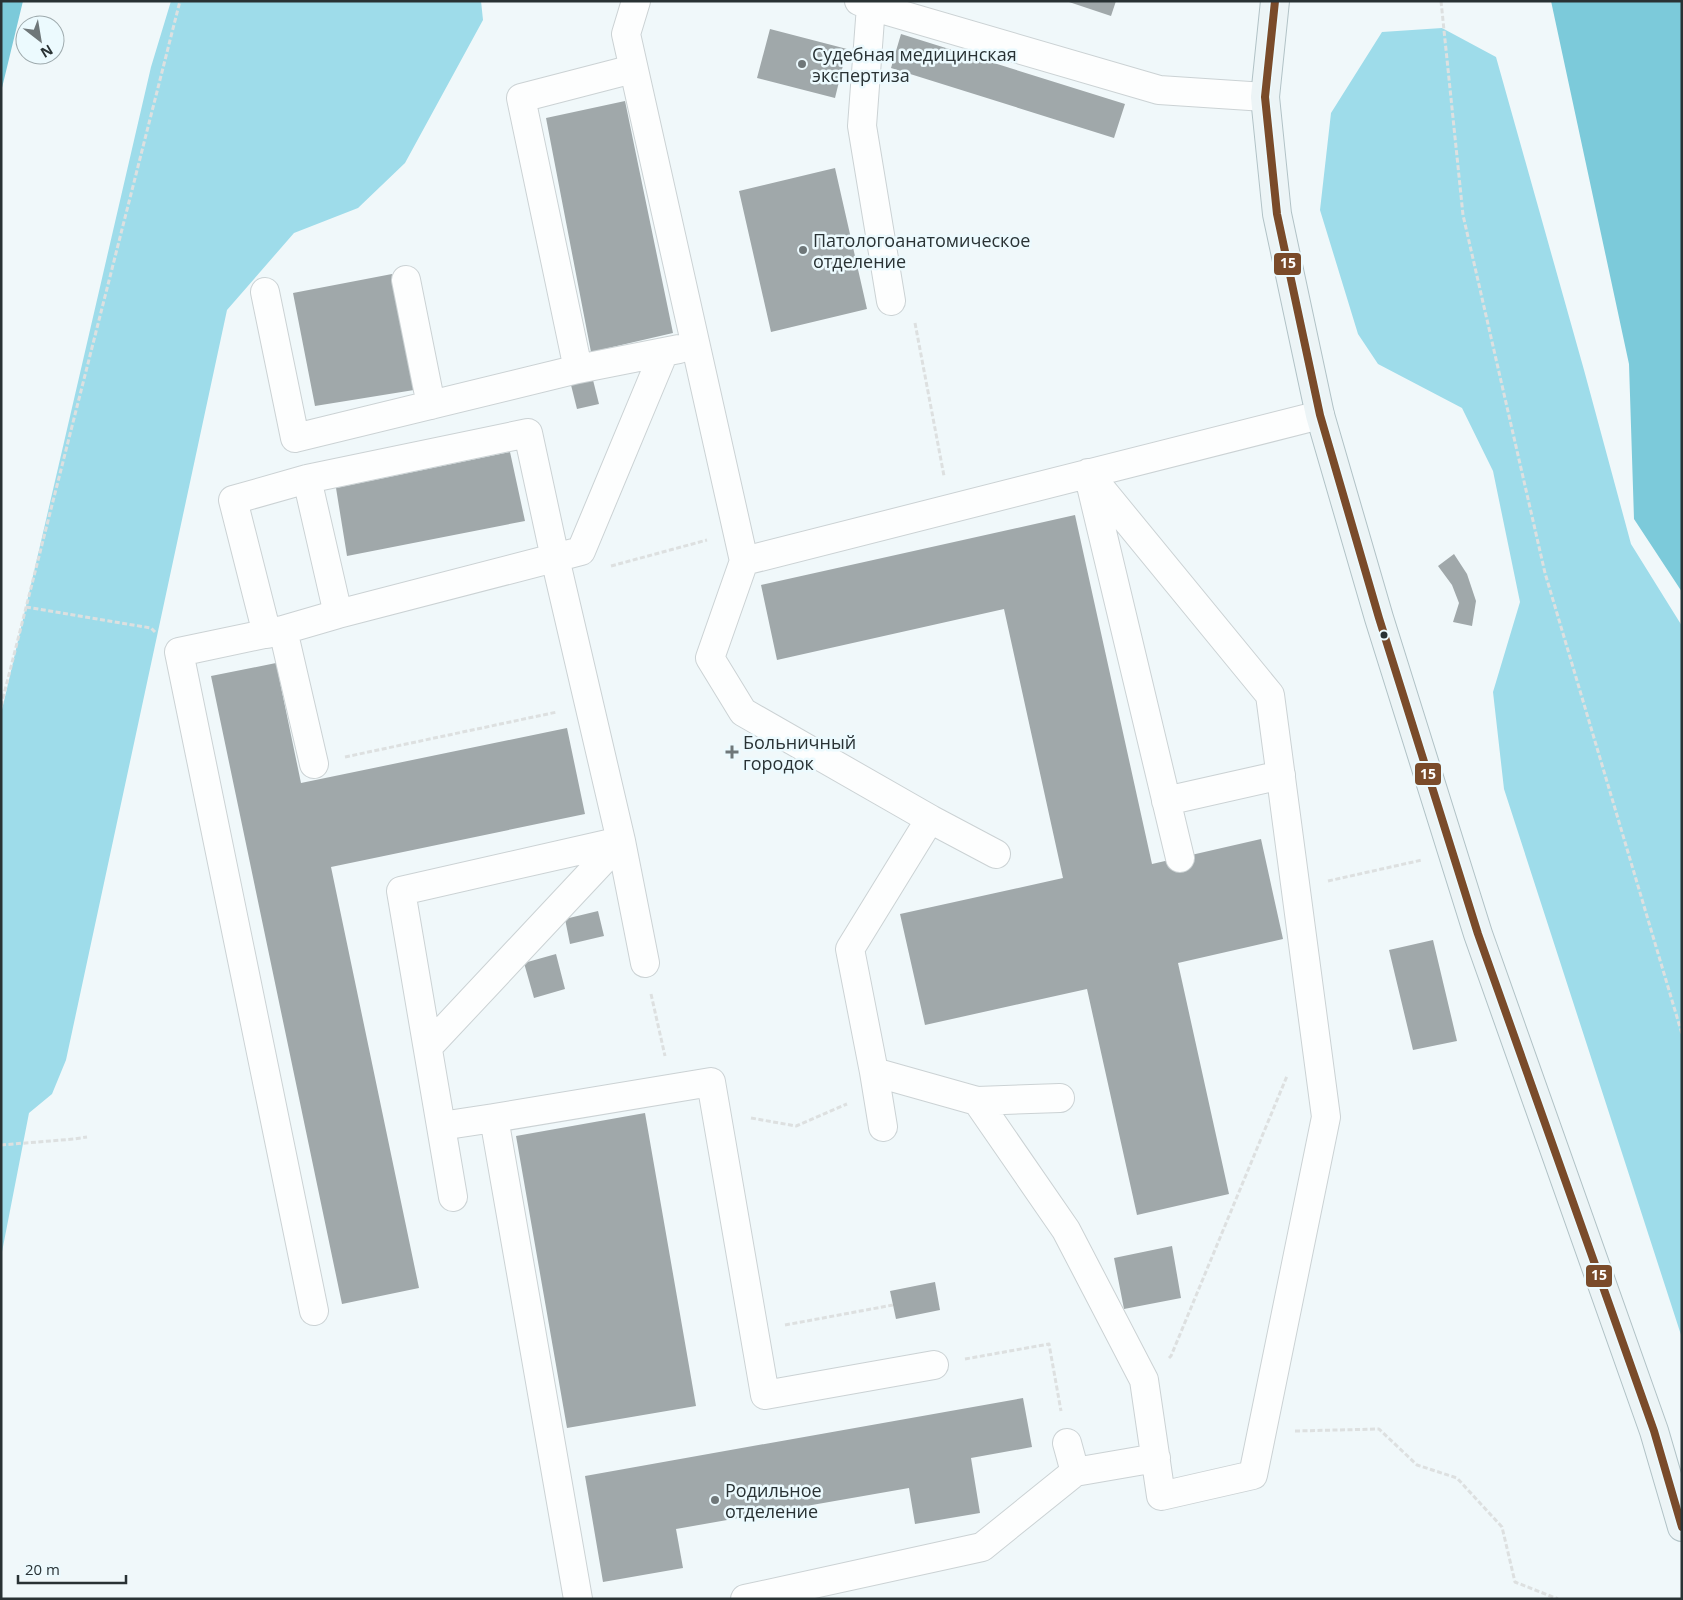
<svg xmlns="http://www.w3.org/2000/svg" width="1683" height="1600" viewBox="0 0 1683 1600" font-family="'Open Sans',sans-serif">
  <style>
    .forest { fill: #9edcea }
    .water { fill: #7ccada }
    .building { fill: #a0a8aa }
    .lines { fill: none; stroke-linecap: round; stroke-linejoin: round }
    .minor-casing { stroke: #cbd2d4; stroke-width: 30 }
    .major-casing { stroke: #b1c2c6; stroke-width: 30 }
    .path { stroke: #dde0e0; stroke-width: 3; stroke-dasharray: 5 2.5; stroke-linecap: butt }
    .minor { stroke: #fdfefe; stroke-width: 28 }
    .major { stroke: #ecf4f6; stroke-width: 28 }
    .bus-1-casing { stroke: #ecfafe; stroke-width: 11 }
    .bus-1 { stroke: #7a4b2a; stroke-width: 8 }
    .poi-dot { fill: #6f7779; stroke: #ecfafe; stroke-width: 2 }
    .bus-dot { fill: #293234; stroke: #ecfafe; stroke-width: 2 }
    .labels { text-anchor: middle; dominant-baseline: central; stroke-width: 5; stroke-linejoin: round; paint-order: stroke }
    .poi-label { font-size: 18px; fill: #293234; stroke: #ecfafe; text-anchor: start }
    .line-badge { stroke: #ecfafe; stroke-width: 2 }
    .badge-label { font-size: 14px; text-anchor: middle; font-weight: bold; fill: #fff }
  </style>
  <rect width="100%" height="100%" fill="#f0f8fa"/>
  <path class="forest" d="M 171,1 L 481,1 L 483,20 L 405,163 L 358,208 L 294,233 L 227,310 L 66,1060 L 52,1094 L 29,1113 L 1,1257 L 1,714 L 151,67 Z
    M 1442,28 L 1496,57 L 1584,370 L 1631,544 L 1682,626 L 1682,1338 L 1504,789 L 1493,692 L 1520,602 L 1493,471 L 1462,408 L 1378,364 L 1358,334 L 1320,210 L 1331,113 L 1382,32 Z"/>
  <path class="water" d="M 1,1 L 23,1 L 1,92 Z
    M 1551,1 L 1682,1 L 1682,592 L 1634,519 L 1629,364 Z"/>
  <path class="building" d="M 1066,1 L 1116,1 L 1111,16 Z
    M 770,29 L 847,49 L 835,98 L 757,78 Z
    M 901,34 L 1125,104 L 1114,138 L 891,68 Z
    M 625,101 L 673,333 L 591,352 L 546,118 Z
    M 835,168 L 867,309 L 771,332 L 739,191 Z
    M 392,274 L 414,390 L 315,406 L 293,293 Z
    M 593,380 L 599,404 L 577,409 L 571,385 Z
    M 510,452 L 525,521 L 347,556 L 336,488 Z
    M 1075,515 L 1152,864 L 1261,839 L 1283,939 L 1178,963 L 1229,1194 L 1137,1215 L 1087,989 L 925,1025 L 900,914 L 1063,878 L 1004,609 L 777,660 L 761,585 Z
    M 1454,554 L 1467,574 L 1476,601 L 1472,626 L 1453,622 L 1459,603 L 1452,585 L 1438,566 Z
    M 276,663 L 301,783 L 567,728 L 585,814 L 331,867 L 419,1288 L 342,1304 L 211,676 Z
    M 598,911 L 604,936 L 570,944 L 565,919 Z
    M 1433,940 L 1457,1041 L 1413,1050 L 1389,950 Z
    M 556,954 L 565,989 L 534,998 L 524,963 Z
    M 645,1113 L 696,1406 L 567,1428 L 516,1136 Z
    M 1172,1246 L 1181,1298 L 1124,1309 L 1114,1258 Z
    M 935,1282 L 940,1310 L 896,1319 L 890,1291 Z
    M 1023,1398 L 1032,1447 L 971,1458 L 980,1513 L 915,1524 L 909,1488 L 676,1529 L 683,1568 L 603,1582 L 585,1476 Z"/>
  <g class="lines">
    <g class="minor-casing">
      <path id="minor" d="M 636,1 L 626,34 L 744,561 L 1320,415
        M 859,1 L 871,6 L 862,126 L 891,301
        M 872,1 L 871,6 L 1159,90 L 1265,97
        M 633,69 L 521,98 L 578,369 L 679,349
        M 406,280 L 431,405
        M 265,292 L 295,438 L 578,369
        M 744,561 L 710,658 L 743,712 L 930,819
        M 338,614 L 307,479 L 528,433 L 555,558 L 621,841 L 645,963
        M 283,630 L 314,764
        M 267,634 L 233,500 L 307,479
        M 1166,801 L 1281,775
        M 428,1047 L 621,841 L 401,891 L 453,1197
        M 874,1072 L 850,949 L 930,819 L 996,854
        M 1060,1098 L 977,1101 L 1066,1230 L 1144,1380 L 1161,1496 L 1253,1475 L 1326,1117 L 1270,695 L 1088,473 L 1180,858
        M 441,1126 L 494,1118
        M 883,1127 L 874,1072 L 977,1101
        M 314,1311 L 179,652 L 283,630 L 338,614 L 581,551 L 664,352
        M 1067,1443 L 1075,1472
        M 578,1599 L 494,1118 L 711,1082 L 765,1395 L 934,1365
        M 745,1599 L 982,1547 L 1075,1472 L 1156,1458"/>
    </g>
    <g class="major-casing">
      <path id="major" d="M 1275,1 L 1265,97 L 1277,214 L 1320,415 L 1379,618 L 1478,934 L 1654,1431 L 1682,1527"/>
    </g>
    <path class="path" d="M 1441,1 L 1463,215 L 1545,573 L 1682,1034
      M 915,323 L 944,476
      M 611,566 L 707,540
      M 26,607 L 151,628 L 155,632
      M 1,706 L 180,1
      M 345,757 L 557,712
      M 1328,881 L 1422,860
      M 651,994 L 665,1056
      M 751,1118 L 796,1126 L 847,1104
      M 1,1145 L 74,1139 L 87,1137
      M 785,1325 L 893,1305
      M 1169,1358 L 1171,1356 L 1287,1076
      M 965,1359 L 1049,1344 L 1061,1411
      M 1295,1431 L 1379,1429 L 1417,1465 L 1457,1478 L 1502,1527 L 1515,1582 L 1558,1599"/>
    <use href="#minor" class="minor"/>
    <use href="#major" class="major"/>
    <g class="bus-1-casing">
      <path id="bus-1" d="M 1275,1 L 1265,97 L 1277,214 L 1320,415 L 1379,618 L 1478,934 L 1654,1431 L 1682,1527"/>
    </g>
    <use href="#bus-1" class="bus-1"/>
  </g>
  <g class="poi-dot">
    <circle cx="802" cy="64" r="5"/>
    <circle cx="803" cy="250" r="5"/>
    <path d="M729.5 744.5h5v5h5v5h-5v5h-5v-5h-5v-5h5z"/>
    <circle cx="715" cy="1500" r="5"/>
  </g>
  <circle class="bus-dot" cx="1384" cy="635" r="4.5"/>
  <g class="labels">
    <g class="poi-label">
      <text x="812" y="54">Судебная медицинская<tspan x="812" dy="21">экспертиза</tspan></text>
      <text x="813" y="240">Патологоанатомическое<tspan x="813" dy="21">отделение</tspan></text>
      <text x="743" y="742">Больничный<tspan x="743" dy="21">городок</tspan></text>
      <text x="725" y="1490">Родильное<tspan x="725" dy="21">отделение</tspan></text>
    </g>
  </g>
  <g class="line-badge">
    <rect x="1273" y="252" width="29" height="24" rx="5" fill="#7a4b2a"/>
    <rect x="1414" y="762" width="28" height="24" rx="5" fill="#7a4b2a"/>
    <rect x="1585" y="1264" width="28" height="24" rx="5" fill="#7a4b2a"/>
  </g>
  <g class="badge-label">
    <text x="1288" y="268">15</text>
    <text x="1428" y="779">15</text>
    <text x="1599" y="1280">15</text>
  </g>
  <rect width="1683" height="1600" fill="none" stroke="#293234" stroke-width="5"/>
  <g transform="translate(40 40) rotate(149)"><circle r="24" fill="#ecfafe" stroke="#9eaaad"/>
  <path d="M0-4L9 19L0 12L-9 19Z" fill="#6f7779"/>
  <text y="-8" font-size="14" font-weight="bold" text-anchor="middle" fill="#293234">N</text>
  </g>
  <path d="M18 1575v8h108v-8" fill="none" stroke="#293234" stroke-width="2.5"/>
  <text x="25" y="1575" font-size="15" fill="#293234" stroke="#ecfafe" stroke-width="4" paint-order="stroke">20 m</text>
</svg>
